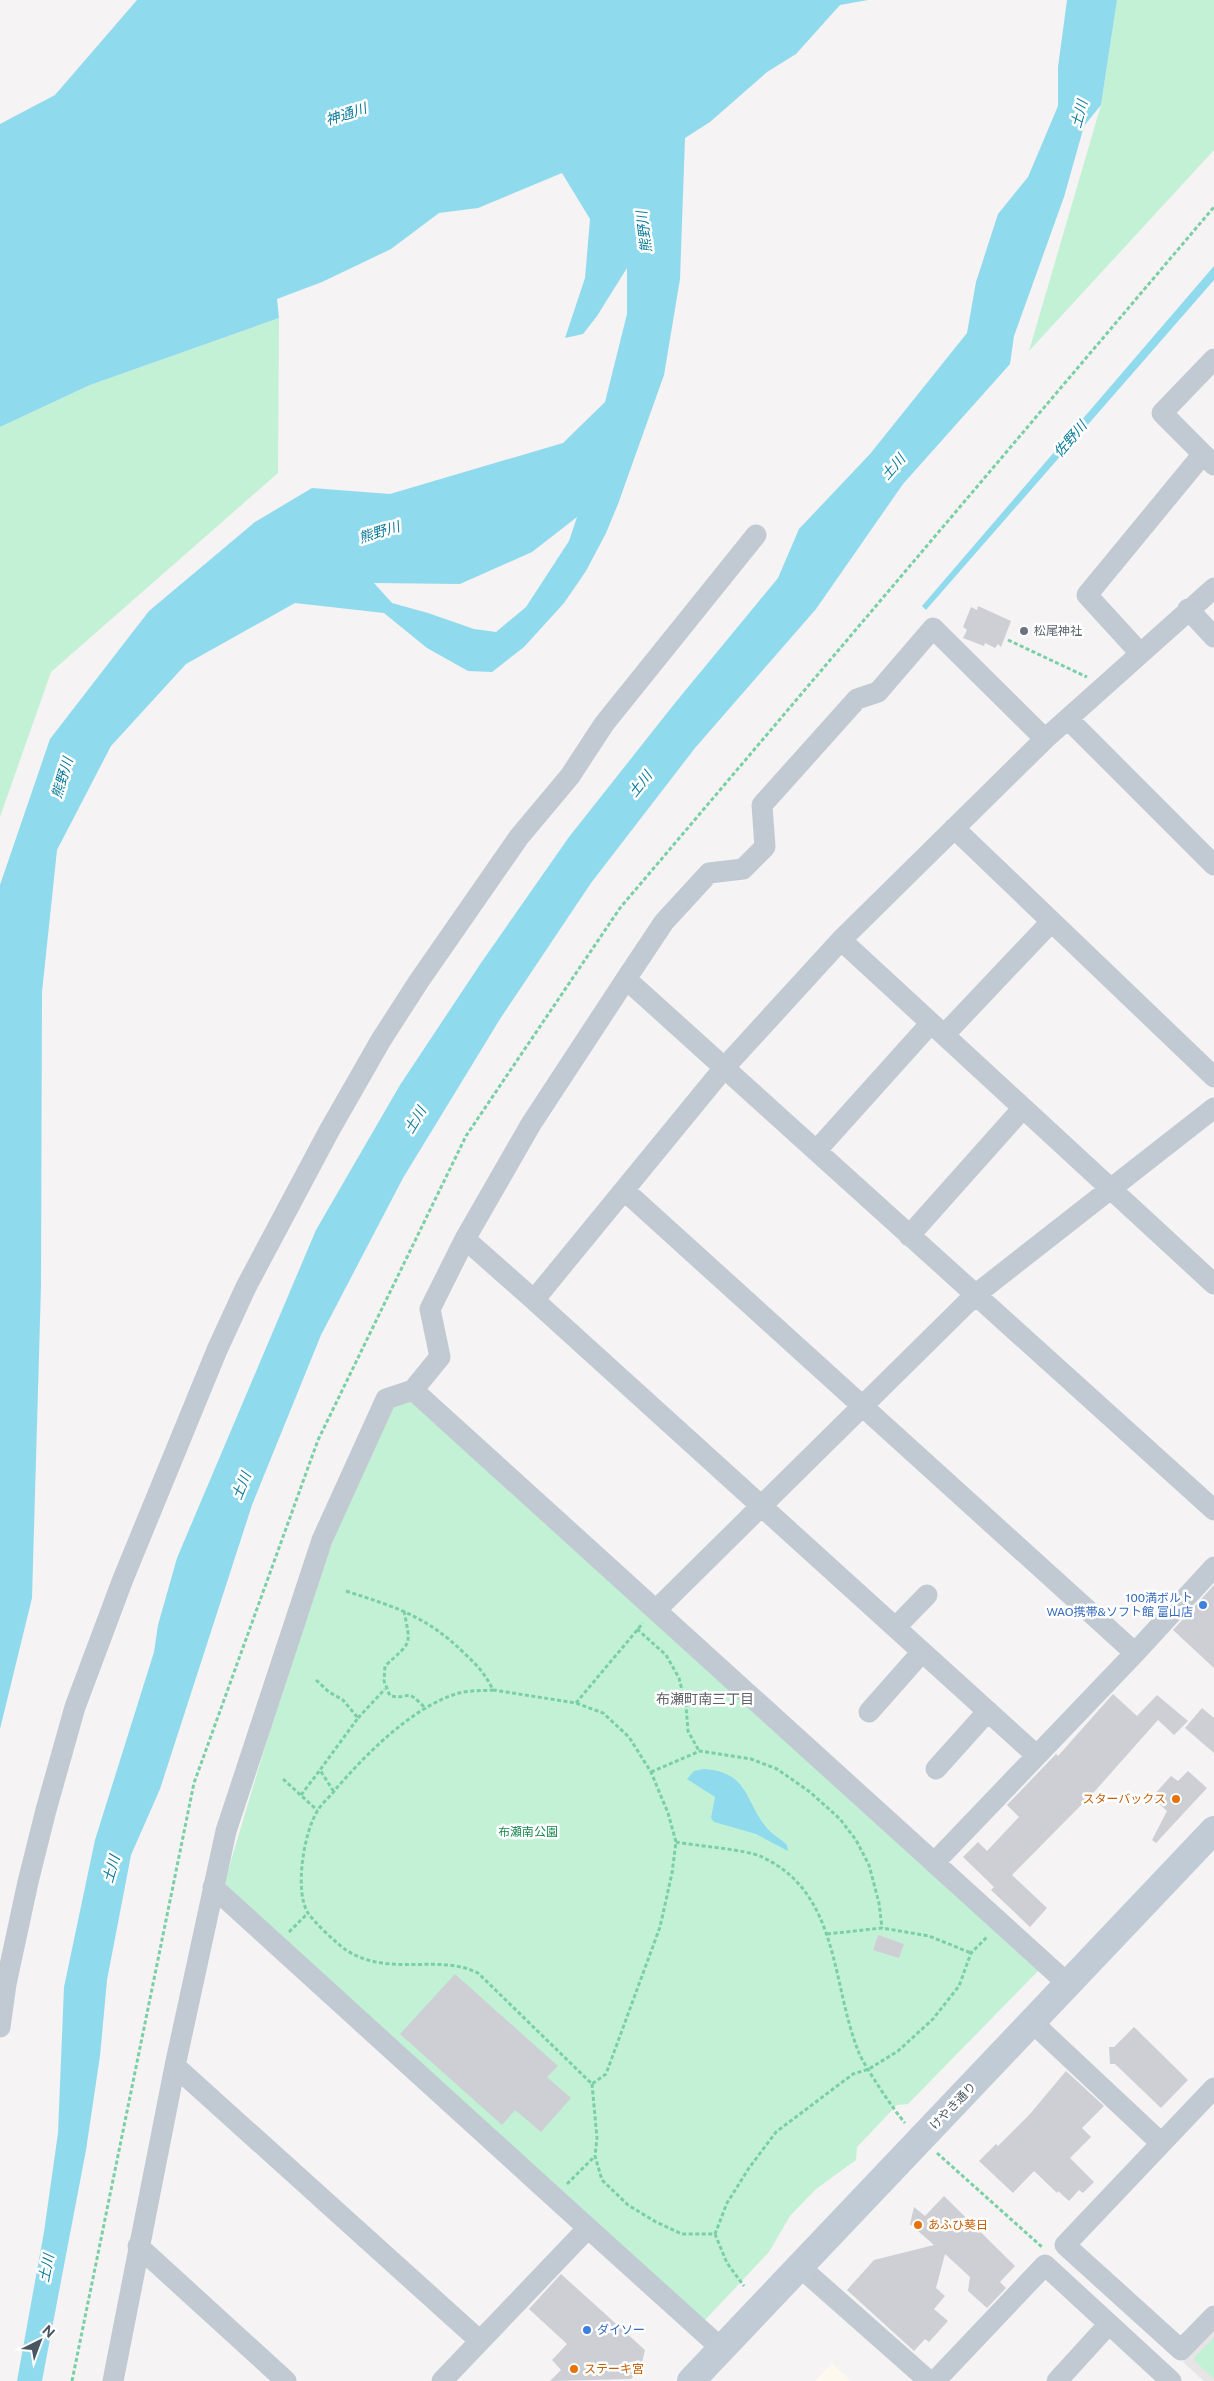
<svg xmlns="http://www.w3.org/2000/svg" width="1214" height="2381" viewBox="0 0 1214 2381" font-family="'Public Sans','Noto Sans JP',sans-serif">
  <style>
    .commercial { fill: #fdf9ef }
    .education { fill: #e6e4e5 }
    .green { fill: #c3f1d5 }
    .water { fill: #90daee; fill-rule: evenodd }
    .building { fill: #cdcfd5 }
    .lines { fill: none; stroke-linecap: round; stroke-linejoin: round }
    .path { stroke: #7ad0a6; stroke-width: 3; stroke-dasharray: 4 2.5; stroke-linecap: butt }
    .street { stroke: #c1cad2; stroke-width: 21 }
    .secondary { stroke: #c1cbd6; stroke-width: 28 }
    .worship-dot { fill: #6b7280; stroke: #fff; stroke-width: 2 }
    .shop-dot { fill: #3f7fe0; stroke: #fff; stroke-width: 2 }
    .food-dot { fill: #e8710a; stroke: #fff; stroke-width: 2 }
    .labels { text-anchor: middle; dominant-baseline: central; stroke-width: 5; stroke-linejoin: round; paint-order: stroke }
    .worship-label { font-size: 12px; fill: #5b616d; stroke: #fff; text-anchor: start }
    .shop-label { font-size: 12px; fill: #366cbe; stroke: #fff; text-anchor: end }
    .food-label { font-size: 12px; fill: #c56008; stroke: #fff; text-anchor: start }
    .park-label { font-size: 12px; fill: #17864f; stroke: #fff }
    .street-label { font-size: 12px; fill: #4a5661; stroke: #fff }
    .water-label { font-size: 14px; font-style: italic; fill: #0c7c9b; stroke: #fff }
    .neighbourhood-label { font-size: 14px; fill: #5f6368; stroke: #fff }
  </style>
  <rect width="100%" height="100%" fill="#f5f3f3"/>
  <path class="commercial" d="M 832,2363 L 851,2381 L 815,2381 Z"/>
  <path class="education" d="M 1214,2329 L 1214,2381 L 1204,2381 L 1183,2362 Z"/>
  <path class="green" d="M 1117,0 L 1214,0 L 1214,150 L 1029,351 L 1101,105 Z
    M 279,318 L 278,473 L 51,672 L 0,817 L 0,427 L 90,385 Z
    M 415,1401 L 1039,1970 L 908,2104 L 897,2105 L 857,2147 L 856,2160 L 816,2189 L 790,2216 L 769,2252 L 704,2321 L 224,1884 L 297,1640 L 346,1505 L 390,1404 Z
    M 1214,2337 L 1214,2379 L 1193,2359 Z"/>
  <path class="water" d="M 137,0 L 868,0 L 840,5 L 796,54 L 767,72 L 710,122 L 685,138 L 680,279 L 664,375 L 618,504 L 606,533 L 586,571 L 564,603 L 524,647 L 492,672 L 468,671 L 427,648 L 384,613 L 295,603 L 186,664 L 111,746 L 57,850 L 42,992 L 41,1286 L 32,1598 L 0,1729 L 0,885 L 50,739 L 149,611 L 255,522 L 312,488 L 390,494 L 563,443 L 605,402 L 627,314 L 627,268 L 597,316 L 583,334 L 565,338 L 585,278 L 590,219 L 562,173 L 478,208 L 439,213 L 391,249 L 322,282 L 277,299 L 279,318 L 90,385 L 0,427 L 0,124 L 55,95 ZM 577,517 L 569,541 L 526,607 L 496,632 L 474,629 L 428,613 L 392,603 L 374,583 L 460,584 L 532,552 Z
    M 1067,0 L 1117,0 L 1101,105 L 1084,126 L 1064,197 L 1014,336 L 1010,364 L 903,484 L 816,609 L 695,748 L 591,883 L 500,1019 L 403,1178 L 321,1335 L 252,1505 L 160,1789 L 131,1855 L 107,1980 L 100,2056 L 86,2150 L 42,2381 L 17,2381 L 44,2232 L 58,2133 L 64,1987 L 95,1840 L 154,1652 L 158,1625 L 177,1558 L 316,1230 L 400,1085 L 481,963 L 569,837 L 675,703 L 778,578 L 799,529 L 870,454 L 967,333 L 976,282 L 998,214 L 1028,177 L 1058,106 L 1058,67 Z
    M 1214,266 L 1214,280 L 926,610 L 922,606 Z
    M 704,1769 C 748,1772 744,1799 766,1827 C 772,1835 780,1838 787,1845 L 788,1851 L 756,1834 L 714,1822 L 711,1818 L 715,1797 L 687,1779 L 694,1771 Z"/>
  <path class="building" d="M 978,606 L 1011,621 L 1001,647 L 998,644 L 995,648 L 985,643 L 984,646 L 963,638 L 967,630 L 963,627 L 971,607 L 977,610 Z
    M 1214,1585 L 1214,1668 L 1173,1630 Z
    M 1113,1694 L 1137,1716 L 1157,1695 L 1188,1721 L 1174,1735 L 1158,1720 L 1095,1791 L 1012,1875 L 1047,1908 L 1030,1927 L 991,1890 L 994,1887 L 963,1857 L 978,1842 L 987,1851 L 1019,1817 L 1007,1805 L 1056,1754 L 1058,1756 Z
    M 1202,1708 L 1214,1718 L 1214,1753 L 1185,1728 Z
    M 1188,1771 L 1207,1788 L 1156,1843 L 1152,1840 L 1167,1811 L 1152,1797 L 1171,1776 L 1178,1781 Z
    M 878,1935 L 904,1944 L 899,1958 L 873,1950 Z
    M 455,1974 L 558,2066 L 547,2077 L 571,2098 L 541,2132 L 515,2110 L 502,2125 L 400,2034 Z
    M 1134,2027 L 1188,2080 L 1161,2108 L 1115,2064 L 1110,2064 L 1109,2047 L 1114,2047 Z
    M 1066,2071 L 1104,2106 L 1082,2128 L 1091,2137 L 1070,2158 L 1094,2182 L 1083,2193 L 1079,2190 L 1069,2201 L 1058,2191 L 1057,2193 L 1034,2171 L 1013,2193 L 979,2161 L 996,2144 L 998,2146 L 1030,2114 Z
    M 944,2196 L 1015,2266 L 1000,2282 L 1006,2288 L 987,2308 L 968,2291 L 970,2277 L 945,2254 L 936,2288 L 945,2296 L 934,2309 L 948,2321 L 929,2342 L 925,2339 L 914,2351 L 847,2290 L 874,2260 L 934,2245 L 910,2224 L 914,2207 L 925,2216 Z
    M 561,2274 L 645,2350 L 641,2367 L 631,2379 L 550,2381 L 561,2370 L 552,2360 L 567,2344 L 529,2309 Z"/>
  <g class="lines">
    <path class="path" d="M 1008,640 L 1087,677
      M 346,1591 C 395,1607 427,1616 465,1654 C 477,1665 486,1675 493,1690 L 576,1703 L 603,1713 L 629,1737 L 651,1772 L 668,1813 L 676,1842 L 672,1873 L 660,1927 L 606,2074 L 592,2084 L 478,1973 C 438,1953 389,1978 346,1950 C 337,1944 314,1922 308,1913 C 294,1891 304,1831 318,1810 C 322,1803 330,1797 335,1790 C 365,1755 413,1706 459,1693 C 470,1690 483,1691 493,1690
      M 404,1611 C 411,1647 412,1641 385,1666 L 384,1681 L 390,1696 C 413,1700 404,1686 426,1709
      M 637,1629 L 666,1655 L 679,1678 L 686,1706 L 688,1731 L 699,1751
      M 316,1680 L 329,1692 L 343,1700 L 358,1718 L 320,1770 L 334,1792
      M 576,1703 L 643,1623
      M 358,1718 L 385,1689
      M 651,1772 L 700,1751 L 751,1759 L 777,1769 L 810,1792 L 840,1819 L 856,1840 L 869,1865 L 879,1903 L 882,1928
      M 283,1779 L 317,1810
      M 301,1795 L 320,1770
      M 676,1842 C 696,1846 745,1849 762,1857 C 840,1893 831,1984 859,2053 C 865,2067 895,2112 905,2123
      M 289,1932 L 308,1913
      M 827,1934 L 882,1928 L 929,1936 L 971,1953
      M 592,2084 L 597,2138 L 595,2156 L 602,2180 L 628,2205 L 656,2222 L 682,2234 L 715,2234 L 727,2203 L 749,2168 L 776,2132 L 853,2074 L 869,2069 L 898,2051 L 933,2019 L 959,1986 L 971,1953 L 988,1936
      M 937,2153 L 1042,2247
      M 567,2184 L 595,2156
      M 715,2234 L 727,2263 L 744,2286
      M 72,2381 L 194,1783 L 318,1440 L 466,1136 L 620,908 L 1214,207"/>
    <path class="street" d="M 1214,359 L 1162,413 L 1214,465
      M 1188,609 L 1214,637
      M 1140,653 L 1087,595 L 1203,454
      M 1068,719 L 1214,865
      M 954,828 L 1214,1077
      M 841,940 L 1214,1284
      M 626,979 L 1214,1510
      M 944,1035 L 1051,922
      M 816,1151 L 931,1023
      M 625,1191 L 1135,1653
      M 909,1236 L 1023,1108
      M 465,1239 L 534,1300 L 724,1068 L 841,940 L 1045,739 L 1214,588
      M 534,1300 L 1036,1755
      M 413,1390 L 1068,1984
      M 656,1610 L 975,1295 L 1214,1108
      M 896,1627 L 927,1595
      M 869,1712 L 922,1652
      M 936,1769 L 988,1711
      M 934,1863 L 1135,1653 L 1214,1567
      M 213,1887 L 588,2228
      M 1032,2022 L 1161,2143
      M 0,2027 L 6,1984 L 28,1882 L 46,1810 L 75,1707 L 123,1579 L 217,1350 L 246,1287 L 329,1131 L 381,1040 L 419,981 L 519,837 L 570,776 L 604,724 L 756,535
      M 175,2066 L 480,2341
      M 1214,2088 L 1065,2245 L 1181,2350 L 1214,2316
      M 138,2246 L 286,2381
      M 800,2267 L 929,2381
      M 113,2381 L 175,2066 L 226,1831 L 322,1540 L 386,1399 L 413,1390 L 440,1357 L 430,1309 L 465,1239 L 531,1124 L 626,979 L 664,922 L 709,873 L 743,869 L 765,847 L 762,805 L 857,699 L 878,692 L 933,628 L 1045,739
      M 442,2381 L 588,2228 L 722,2349
      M 935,2381 L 1045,2265 L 1171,2381
      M 1057,2381 L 1109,2324"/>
    <path class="secondary" d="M 691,2381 L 1214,1830"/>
  </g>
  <circle class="worship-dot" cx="1024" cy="631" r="5"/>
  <g class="shop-dot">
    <circle cx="1203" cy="1605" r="5"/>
    <circle cx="587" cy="2330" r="5"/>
  </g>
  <g class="food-dot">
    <circle cx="1176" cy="1799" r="5"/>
    <circle cx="918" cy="2225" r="5"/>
    <circle cx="574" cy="2369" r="5"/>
  </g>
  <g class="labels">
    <g class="worship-label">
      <text x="1034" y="631">松尾神社</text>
    </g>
    <g class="shop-label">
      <text x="1193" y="1598">100満ボルト<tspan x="1193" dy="14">WAO携帯&amp;ソフト館 富山店</tspan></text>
      <text x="597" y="2330" text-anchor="start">ダイソー</text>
    </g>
    <g class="food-label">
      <text x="1166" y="1799" text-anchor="end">スターバックス</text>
      <text x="928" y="2225">あふひ葵日</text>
      <text x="584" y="2369">ステーキ宮</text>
    </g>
    <g class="park-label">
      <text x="528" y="1832">布瀬南公園</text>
    </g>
    <g class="street-label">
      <text transform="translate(953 2106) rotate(-46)">けやき通り</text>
    </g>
    <g class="water-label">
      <text transform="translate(346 114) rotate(-18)">神通川</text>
      <text transform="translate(1079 114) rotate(-75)">土川</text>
      <text transform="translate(644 232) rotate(-97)">熊野川</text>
      <text transform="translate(1070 439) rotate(-49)">佐野川</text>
      <text transform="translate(893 467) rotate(-49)">土川</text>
      <text transform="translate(379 532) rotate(-17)">熊野川</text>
      <text transform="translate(62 778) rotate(-73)">熊野川</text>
      <text transform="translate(640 784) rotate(-52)">土川</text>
      <text transform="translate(415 1120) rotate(-59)">土川</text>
      <text transform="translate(241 1486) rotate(-68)">土川</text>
      <text transform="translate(111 1869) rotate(-74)">土川</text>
      <text transform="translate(46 2268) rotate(-79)">土川</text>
    </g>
    <g class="neighbourhood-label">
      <text x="705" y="1699">布瀬町南三丁目</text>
    </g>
  </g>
  <g transform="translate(40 2341) rotate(42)" stroke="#ffffff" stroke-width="4" paint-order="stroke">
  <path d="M0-4L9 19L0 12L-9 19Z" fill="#4a5661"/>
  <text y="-8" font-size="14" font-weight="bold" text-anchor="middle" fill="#4a5661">N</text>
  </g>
</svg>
